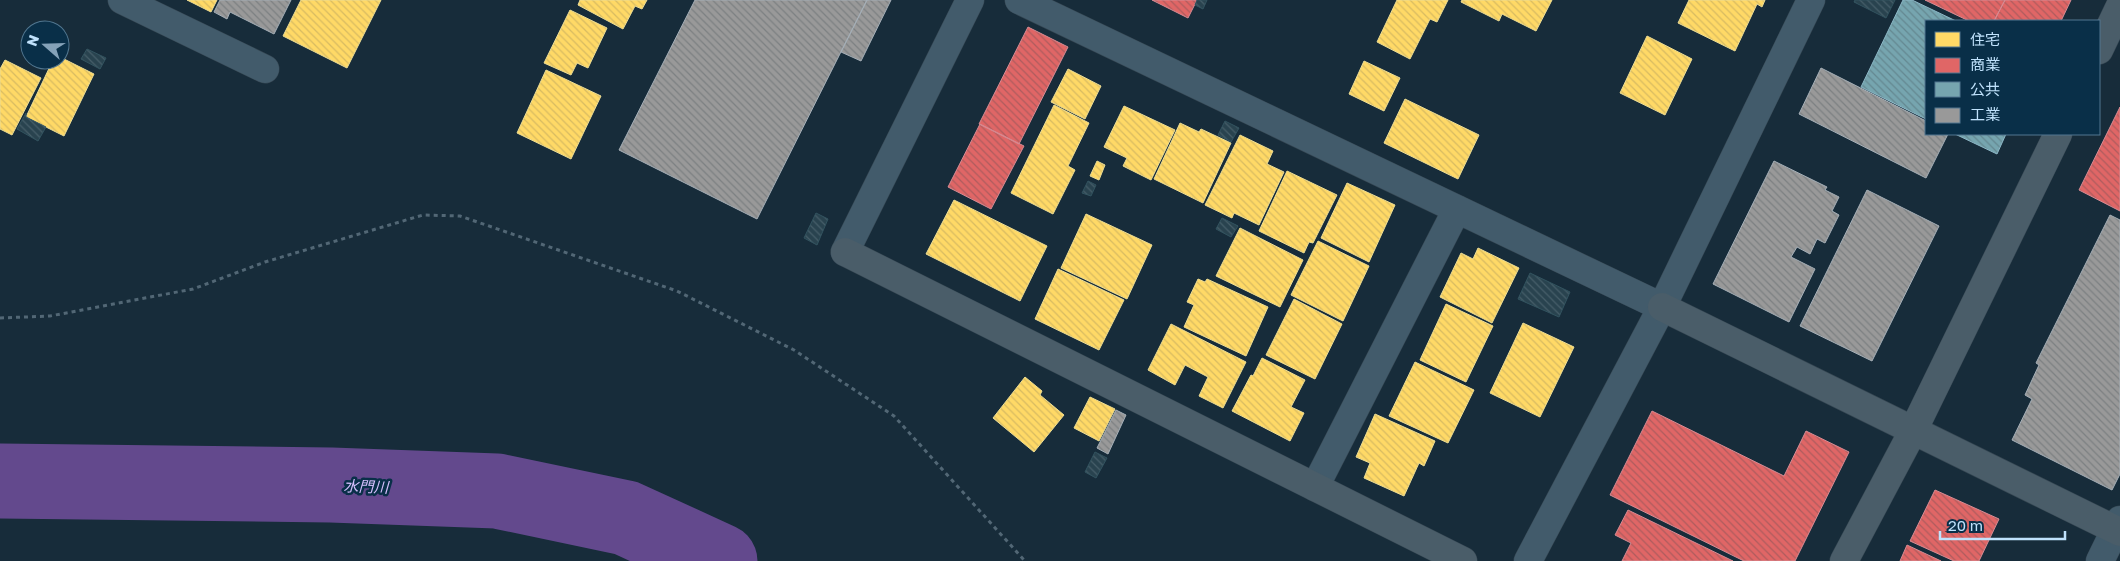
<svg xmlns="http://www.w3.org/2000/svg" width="2120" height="561" viewBox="0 0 2120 561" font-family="'Golos Text','Noto Sans JP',sans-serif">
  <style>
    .homes { fill: url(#homes-back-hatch); stroke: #ecdc93 }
    .shops { fill: url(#shops-back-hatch); stroke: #d68b93 }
    .public { fill: url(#public-back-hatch); stroke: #8cb7c6 }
    .industry { fill: url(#industry-back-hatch); stroke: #a5afb7 }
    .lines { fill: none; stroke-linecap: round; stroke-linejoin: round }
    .river { stroke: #63498d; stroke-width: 75 }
    .building { fill: url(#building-back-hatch); stroke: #32535f }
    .street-casing { stroke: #354652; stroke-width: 29 }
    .secondary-casing { stroke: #354652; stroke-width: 29 }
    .path { stroke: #526775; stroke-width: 3; stroke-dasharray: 4 4; stroke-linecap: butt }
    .street { stroke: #425b6b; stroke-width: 28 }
    .secondary { stroke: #4a5d69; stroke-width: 28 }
    .labels { text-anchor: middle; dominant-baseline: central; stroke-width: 5; stroke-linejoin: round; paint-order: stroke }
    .water-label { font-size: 15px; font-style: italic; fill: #d5befc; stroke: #092f48 }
  </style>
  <defs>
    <pattern id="homes-back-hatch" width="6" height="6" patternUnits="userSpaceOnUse" patternTransform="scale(1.25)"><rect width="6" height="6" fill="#ffd966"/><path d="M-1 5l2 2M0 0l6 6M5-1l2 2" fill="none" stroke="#d8bb61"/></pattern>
    <pattern id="shops-back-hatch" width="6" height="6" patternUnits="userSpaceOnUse" patternTransform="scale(1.25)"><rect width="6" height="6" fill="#e06666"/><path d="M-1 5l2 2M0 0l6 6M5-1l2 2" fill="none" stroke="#ae5c5e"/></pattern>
    <pattern id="public-back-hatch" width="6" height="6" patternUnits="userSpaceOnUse" patternTransform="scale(1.25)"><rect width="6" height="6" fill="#76a5af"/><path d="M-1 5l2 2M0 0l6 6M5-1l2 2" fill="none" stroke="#648891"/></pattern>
    <pattern id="industry-back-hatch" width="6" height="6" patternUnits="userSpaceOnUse" patternTransform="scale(1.25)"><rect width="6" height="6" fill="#999"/><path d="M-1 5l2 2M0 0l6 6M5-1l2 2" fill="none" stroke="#7c8082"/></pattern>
    <pattern id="building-back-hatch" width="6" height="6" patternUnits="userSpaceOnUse" patternTransform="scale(1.25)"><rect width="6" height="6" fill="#29434f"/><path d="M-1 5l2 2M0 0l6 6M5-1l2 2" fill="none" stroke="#465e69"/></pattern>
  </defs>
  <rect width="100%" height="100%" fill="#172c3a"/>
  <path class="homes" d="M 187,0 L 217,0 L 211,12 Z
    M 301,0 L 381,0 L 347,68 L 283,36 Z
    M 580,0 L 647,0 L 642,9 L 635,6 L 623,29 L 578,5 Z
    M 1397,0 L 1448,0 L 1437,22 L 1430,19 L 1410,59 L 1377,42 Z
    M 1462,0 L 1552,0 L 1536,31 L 1502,14 L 1499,21 L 1461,2 Z
    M 1689,0 L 1765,0 L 1762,7 L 1757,4 L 1735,51 L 1678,23 Z
    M 570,10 L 607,28 L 588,68 L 577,63 L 571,75 L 544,63 Z
    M 1647,36 L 1692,59 L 1665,115 L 1620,93 Z
    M 60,57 L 94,74 L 64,136 L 26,117 L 53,60 L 60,60 Z
    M 5,60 L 41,78 L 12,135 L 0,129 L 0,69 Z
    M 1364,61 L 1400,78 L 1384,111 L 1349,94 Z
    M 1068,69 L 1101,86 L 1085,119 L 1051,102 Z
    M 546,70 L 601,96 L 571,159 L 517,133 Z
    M 1405,99 L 1479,135 L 1458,179 L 1384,143 Z
    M 1054,105 L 1089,123 L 1068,166 L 1075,170 L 1053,214 L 1011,193 Z
    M 1124,106 L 1175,130 L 1151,180 L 1123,166 L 1127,158 L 1104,147 Z
    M 1180,123 L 1199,132 L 1201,129 L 1231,143 L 1203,203 L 1154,179 Z
    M 1240,135 L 1273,151 L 1267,164 L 1284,172 L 1259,225 L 1234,213 L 1232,218 L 1205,205 Z
    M 1097,161 L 1105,165 L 1099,180 L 1090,176 Z
    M 1287,171 L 1337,195 L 1313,243 L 1309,242 L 1304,253 L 1259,231 Z
    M 1347,183 L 1395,205 L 1369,262 L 1321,238 Z
    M 954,200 L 1047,246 L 1020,301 L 926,254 Z
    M 1086,214 L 1152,245 L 1127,299 L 1061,268 Z
    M 1240,228 L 1303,260 L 1280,307 L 1216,276 Z
    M 1318,241 L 1369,266 L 1343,321 L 1291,295 Z
    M 1478,248 L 1519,268 L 1492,323 L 1440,297 L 1461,253 L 1473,259 Z
    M 1058,269 L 1124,300 L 1099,350 L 1035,319 Z
    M 1198,279 L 1205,282 L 1207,279 L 1268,307 L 1246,356 L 1184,327 L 1194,305 L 1187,302 Z
    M 1294,299 L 1342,324 L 1315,379 L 1266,355 Z
    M 1446,304 L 1493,326 L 1466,382 L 1420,360 Z
    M 1523,323 L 1574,347 L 1540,417 L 1490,393 Z
    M 1171,324 L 1246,362 L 1223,408 L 1199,396 L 1208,377 L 1185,365 L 1175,385 L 1148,370 Z
    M 1262,358 L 1305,380 L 1291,407 L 1304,413 L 1290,441 L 1232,411 L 1251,375 L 1253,376 Z
    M 1415,362 L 1474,390 L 1448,443 L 1389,416 Z
    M 1025,377 L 1042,391 L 1040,395 L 1064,415 L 1034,452 L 993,418 Z
    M 1090,397 L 1115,409 L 1099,441 L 1074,428 Z
    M 1375,414 L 1435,441 L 1424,466 L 1419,463 L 1404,496 L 1364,478 L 1370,463 L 1356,457 Z"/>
  <path class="shops" d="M 1152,0 L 1197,0 L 1188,18 Z
    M 1925,0 L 2005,0 L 1994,21 L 1969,21 Z
    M 2005,0 L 2071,0 L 2061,21 L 1994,21 Z
    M 1028,27 L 1068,47 L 1019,144 L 979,124 Z
    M 2120,107 L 2120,211 L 2079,190 Z
    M 980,124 L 1024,146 L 991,209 L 948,187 Z
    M 1652,411 L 1784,476 L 1806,431 L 1849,452 L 1795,561 L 1744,561 L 1610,495 Z
    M 1935,490 L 1999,519 L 1979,561 L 1954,561 L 1910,541 Z
    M 1628,510 L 1733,561 L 1622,561 L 1631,543 L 1615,535 Z
    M 1907,545 L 1941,561 L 1900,561 Z"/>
  <path class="public" d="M 1903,0 L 1912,0 L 1956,21 L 1926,21 L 1926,119 L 1861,87 Z
    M 1955,134 L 2006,134 L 1997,154 Z"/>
  <path class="industry" d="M 220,0 L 291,0 L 274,34 L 230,12 L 227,19 L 214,12 Z
    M 695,0 L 867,0 L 757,219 L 619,150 Z
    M 867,0 L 891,0 L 861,61 L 841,52 Z
    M 1821,68 L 1926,121 L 1926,134 L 1948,134 L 1926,178 L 1799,114 Z
    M 1774,161 L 1827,187 L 1825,190 L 1839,197 L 1832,211 L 1839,215 L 1825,243 L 1817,239 L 1810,254 L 1797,247 L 1791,257 L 1815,269 L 1789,322 L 1713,284 Z
    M 1867,190 L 1939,226 L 1872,361 L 1800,326 Z
    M 2110,215 L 2120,220 L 2120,474 L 2112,490 L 2012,440 L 2032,399 L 2025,395 L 2039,365 L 2036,363 Z
    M 1116,410 L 1126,415 L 1108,454 L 1097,448 Z"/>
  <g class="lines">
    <path class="river" d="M 0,481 L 331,485 L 497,491 L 626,518 L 720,561"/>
  </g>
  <path class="building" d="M 1197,0 L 1207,0 L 1203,9 L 1195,5 Z
    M 1855,0 L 1895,0 L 1886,18 L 1854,2 Z
    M 87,49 L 106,58 L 100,69 L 81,59 Z
    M 26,113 L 26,117 L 46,127 L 38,141 L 17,129 Z
    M 1225,121 L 1239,128 L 1231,142 L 1218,135 Z
    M 1088,181 L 1096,185 L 1091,196 L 1082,193 Z
    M 816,213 L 828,219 L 817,245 L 804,238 Z
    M 1222,218 L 1238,226 L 1231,237 L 1216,229 Z
    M 1530,273 L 1570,292 L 1559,317 L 1518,299 Z
    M 1095,452 L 1107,458 L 1096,478 L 1085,472 Z"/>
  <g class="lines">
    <g class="street-casing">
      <path id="street" d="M 122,0 L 265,69
        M 1019,0 L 1662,307
        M 845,252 L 970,0
        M 1315,487 L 1457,209
        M 1528,561 L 1662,307 L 1811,0
        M 2100,561 L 2120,520"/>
    </g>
    <g class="secondary-casing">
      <path id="secondary" d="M 2099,50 L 2120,6
        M 845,252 L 1463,561
        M 1662,307 L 2120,532
        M 1844,561 L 1913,431 L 2058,134"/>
    </g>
    <path class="path" d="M 0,318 L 50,316 L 193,289 L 265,262 L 423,215 L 460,216 L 677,291 L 794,350 L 894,416 L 1025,561"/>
    <use href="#street" class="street"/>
    <use href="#secondary" class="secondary"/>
  </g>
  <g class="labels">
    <g class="water-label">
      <text transform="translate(366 486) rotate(2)">水門川</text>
    </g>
  </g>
  <rect x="1925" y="20" width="175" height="115" fill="#092f48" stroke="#527790"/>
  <rect x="1935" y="32" width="25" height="15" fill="#ffd966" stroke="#527790"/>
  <text x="1970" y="45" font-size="15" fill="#c0e2fc">住宅</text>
  <rect x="1935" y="58" width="25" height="15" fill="#e06666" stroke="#527790"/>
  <text x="1970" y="70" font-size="15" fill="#c0e2fc">商業</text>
  <rect x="1935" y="82" width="25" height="15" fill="#76a5af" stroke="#527790"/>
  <text x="1970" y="95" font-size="15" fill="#c0e2fc">公共</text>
  <rect x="1935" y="108" width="25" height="15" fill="#999999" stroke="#527790"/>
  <text x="1970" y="120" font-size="15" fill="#c0e2fc">工業</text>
  <g transform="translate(45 45) rotate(290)"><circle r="24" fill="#092f48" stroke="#527790"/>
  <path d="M0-4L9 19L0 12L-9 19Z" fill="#85a2b8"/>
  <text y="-8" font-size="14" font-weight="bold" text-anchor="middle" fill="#c0e2fc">N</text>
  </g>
  <path d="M1940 531v8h125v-8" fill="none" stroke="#c0e2fc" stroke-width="2.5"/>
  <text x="1948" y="531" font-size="15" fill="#c0e2fc" stroke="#092f48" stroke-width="4" paint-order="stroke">20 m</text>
</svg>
